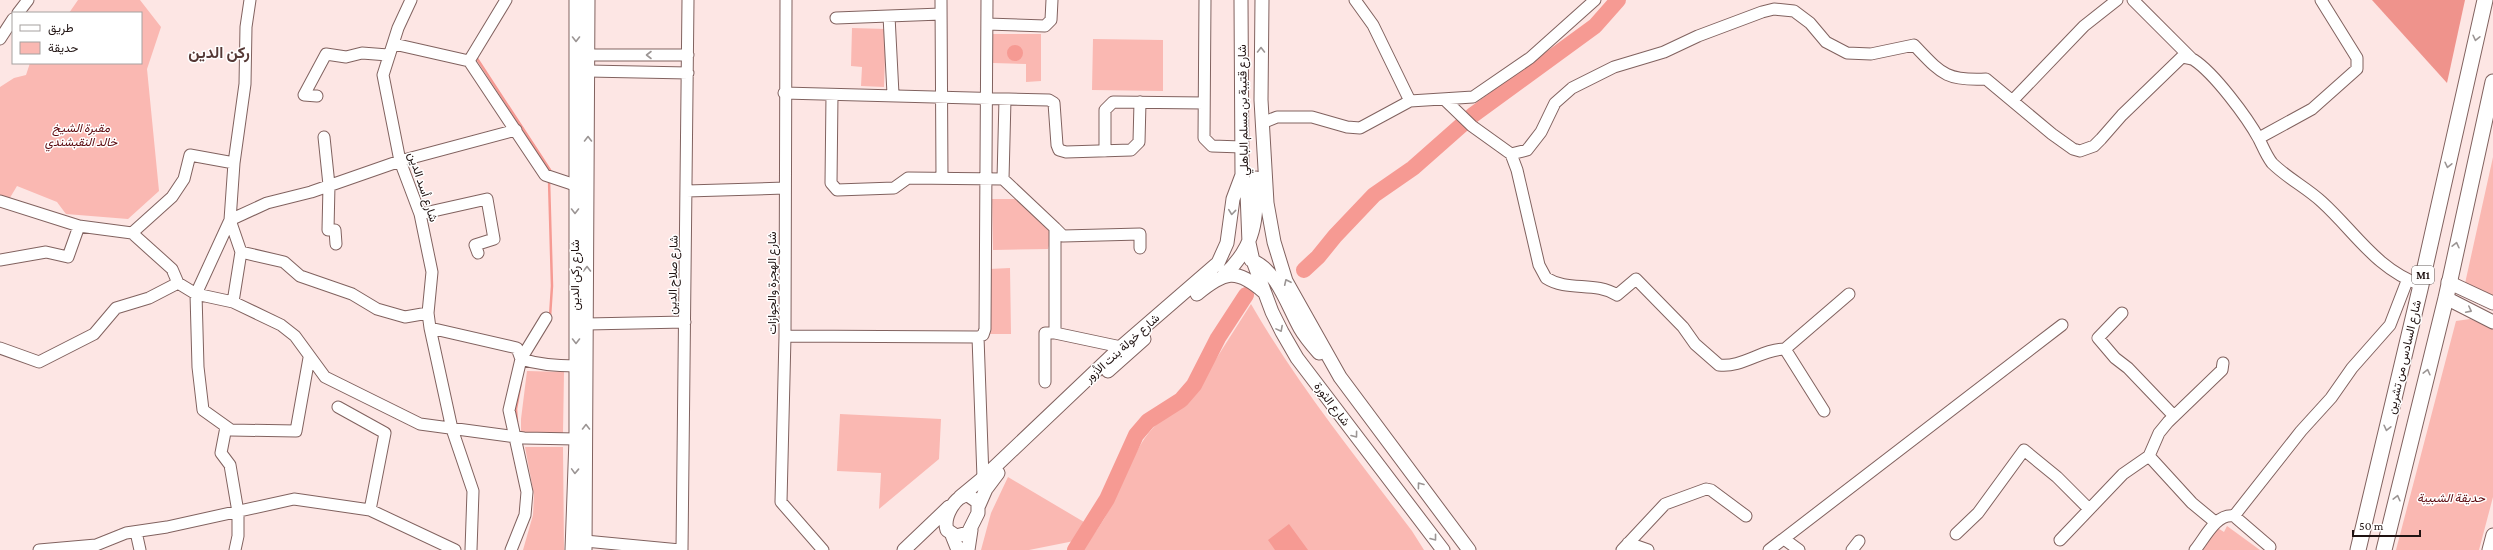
<svg xmlns="http://www.w3.org/2000/svg" width="2493" height="550" viewBox="0 0 2493 550" font-family="'Crimson Pro',Vazirmatn,serif">
  <style>
    .green { fill: #fab8b2 }
    .forest { fill: #ef938c }
    .water { fill: #f69a93 }
    .lines { fill: none; stroke-linecap: round; stroke-linejoin: round }
    .stream { stroke: #f69a93; stroke-width: 2.5 }
    .river { stroke: #f69a93; stroke-width: 16 }
    .minor-casing { stroke: #81625f; stroke-width: 13 }
    .major-casing { stroke: #81625f; stroke-width: 15 }
    .highway-casing { stroke: #81625f; stroke-width: 17 }
    .minor { stroke: #fff; stroke-width: 11 }
    .major { stroke: #fff; stroke-width: 13 }
    .highway { stroke: #fff; stroke-width: 15 }
    .oneway { stroke: #9b9594 }
    .labels { text-anchor: middle; dominant-baseline: central; stroke-width: 3; stroke-linejoin: round; paint-order: stroke }
    .shield { fill: #fff; stroke: #635a59; stroke-width: 1 }
    .shield-label { font-size: 11px; font-weight: bold; fill: #201312 }
    .street-label { font-size: 12px; fill: #201312; stroke: #fff }
    .park-label { font-size: 12px; font-style: italic; fill: #5b090e; stroke: #fff }
    .district-label { font-size: 16px; font-weight: bold; fill: #553835; stroke: #fff }
  </style>
  <rect width="100%" height="100%" fill="#fde6e4"/>
  <path class="green" d="M 78,0 L 140,0 L 161,27 L 147,69 L 159,191 L 128,219 L 66,214 L 57,202 L 17,186 L 5,206 L 0,203 L 0,87 L 14,78 L 26,75 L 30,63 L 141,63 L 141,13 L 69,13 Z
    M 852,28 L 886,29 L 884,87 L 861,86 L 862,67 L 851,66 Z
    M 992,34 L 1041,34 L 1041,81 L 1026,82 L 1026,64 L 993,63 Z
    M 1093,39 L 1163,40 L 1163,91 L 1092,90 Z
    M 2493,157 L 2493,298 L 2464,288 Z
    M 992,199 L 1018,199 L 1052,234 L 1048,249 L 993,250 Z
    M 1010,268 L 1011,334 L 990,334 L 989,269 Z
    M 1251,304 C 1297,384 1356,457 1412,531 L 1424,550 L 1083,550 C 1094,534 1106,518 1114,500 C 1133,462 1142,422 1186,406 Z
    M 2470,319 L 2493,328 L 2493,497 L 2479,550 L 2396,550 L 2456,321 Z
    M 527,371 L 564,372 L 563,433 L 521,433 L 521,419 Z
    M 840,414 L 941,419 L 939,459 L 879,509 L 881,473 L 837,471 Z
    M 525,447 L 563,447 L 564,550 L 523,550 L 533,515 L 534,495 Z
    M 1008,477 L 1084,522 L 1074,541 L 1029,550 L 981,550 L 991,513 Z
    M 2227,526 L 2260,550 L 2197,550 L 2216,527 L 2224,532 Z"/>
  <path class="forest" d="M 2372,0 L 2465,0 L 2447,83 Z"/>
  <path class="water" d="M1007 53a8 8 0 1 1 16 0a8 8 0 1 1-16 0Z
    M 1289,524 L 1308,550 L 1275,550 L 1268,540 Z"/>
  <g class="lines">
    <path class="stream" d="M 476,57 L 550,170 L 550,173
      M 549,180 L 552,286 L 550,317
      M 517,422 L 516,409 L 521,382"/>
    <path class="river" d="M 1304,270 L 1318,257 L 1335,236 L 1374,195 L 1413,168 L 1473,115 L 1595,26 L 1618,0
      M 1075,550 L 1107,499 L 1136,435 L 1148,421 L 1181,400 L 1194,385 L 1218,338 L 1246,295"/>
    <g class="minor-casing">
      <path id="minor" d="M 411,0 L 398,28 L 383,75 L 400,161 L 420,214 L 432,272 L 428,313 L 430,328 L 452,429 L 473,491 L 471,550
        M 786,0 L 785,336 L 781,502 L 823,550
        M 941,0 L 942,178
        M 1205,0 L 1204,138 L 1212,146 L 1242,147
        M 1355,0 L 1373,25 L 1410,101
        M 2133,0 L 2192,59
        M 18,13 L 28,0
        M 889,16 L 893,94
        M 836,18 L 941,14
        M 987,24 L 1045,26 L 1051,20 L 1052,0
        M 0,39 L 13,19
        M 394,44 L 469,61 L 545,175 L 575,185
        M 588,55 L 688,55
        M 469,61 L 506,0
        M 588,71 L 688,73
        M 784,93 L 1049,100 L 1054,103 L 1057,145 L 1059,150 L 1066,152 L 1131,150 L 1139,142 L 1140,102
        M 832,95 L 831,183 L 837,190 L 894,188 L 908,178 L 1003,179 L 1005,99
        M 317,96 L 304,95 L 326,54 L 346,57 L 362,53 L 388,55
        M 1444,99 L 1472,126 L 1511,154 L 1517,170 L 1539,265 L 1546,278 C 1568,292 1595,281 1617,295 L 1636,279 L 1683,327 L 1695,344 L 1719,365 C 1742,368 1762,349 1785,349
        M 2013,100 L 2084,26 L 2117,0
        M 1262,123 L 1277,117 L 1312,117 L 1347,127 L 1360,128 L 1410,101 L 1473,97 L 1530,58 L 1595,0
        M 324,137 L 329,185 L 328,230 L 335,230 L 336,244
        M 2259,138 L 2312,109 L 2357,69 L 2357,58 L 2321,0
        M 1105,151 L 1105,110 L 1113,102 L 1204,103
        M 1511,154 L 1527,150 L 1541,132 L 1555,103 L 1572,88 L 1614,67 L 1664,52 L 1698,36 L 1762,12 L 1774,9 L 1794,11 L 1810,23 L 1826,42 L 1847,53 L 1871,54 L 1914,45 C 1941,73 1945,81 1986,79 L 2052,134 L 2073,149 L 2080,151 L 2094,146 L 2101,139 L 2122,115 L 2182,57 C 2186,58 2191,58 2194,60 C 2214,73 2247,117 2259,139 C 2263,147 2266,155 2272,163 C 2287,178 2307,188 2322,202 C 2355,232 2376,269 2421,285
        M 1003,179 L 1055,228
        M 687,191 L 785,188
        M 0,201 L 79,226 L 132,233 L 172,269 L 178,283 L 196,294 L 233,302 L 281,325 L 295,336 L 325,377 L 420,424 L 524,438 L 576,439
        M 420,214 L 487,199 L 494,239 L 475,245 L 478,253
        M 132,233 L 172,197 L 184,179 L 190,155 L 234,163
        M 241,252 L 284,262 L 300,276 L 352,294 L 377,309 L 405,317 L 428,313
        M 0,260 L 46,252 L 68,257 L 79,226
        M 233,302 L 241,252 L 230,220 L 234,163 L 245,84 L 246,27 L 250,0
        M 2122,313 L 2098,338 L 2115,358 L 2128,368 L 2174,416
        M 587,324 L 685,322
        M 430,328 L 517,348 L 521,359 C 540,365 556,366 576,366
        M 1055,333 L 1121,347
        M 785,336 L 978,337 L 983,335 L 985,329 L 987,0
        M 978,337 L 983,478
        M 0,348 L 39,362 L 94,334 L 116,308 L 149,298 L 178,283
        M 1785,349 L 1849,294
        M 1785,349 L 1824,411
        M 309,358 L 296,431 L 231,430 L 203,410 L 198,367 L 196,294 L 230,220 L 267,203 L 311,192 L 400,161 L 516,130
        M 1045,382 L 1045,333 L 1055,333 L 1055,228 L 1063,236 L 1140,234 L 1140,248
        M 338,407 L 385,433 L 370,510
        M 226,427 L 221,453 L 230,465 L 238,512 L 238,536 L 235,550
        M 2149,456 L 2192,503 L 2215,522
        M 2234,516 L 2301,431 L 2331,398 L 2352,368 L 2390,325 L 2407,281
        M 136,532 L 140,550
        M 1956,534 L 1978,513 L 2024,450 L 2057,477 L 2089,509
        M 1784,539 L 1799,550
        M 2060,540 L 2123,474 L 2149,456 L 2159,433 L 2168,422 L 2222,370 L 2223,363
        M 585,541 L 680,550
        M 1628,543 L 1648,550
        M 39,550 L 96,545 L 126,533 L 167,527 L 294,499 L 370,510 L 455,550
        M 511,550 L 525,515 L 527,492 L 509,410 L 521,359 L 546,318
        M 682,550 L 688,0
        M 1622,550 L 1665,504 L 1706,489 L 1711,490 L 1746,516
        M 1769,550 L 2062,325
        M 1852,550 L 1859,541
        M 2195,550 C 2205,538 2216,513 2234,516 L 2270,547"/>
    </g>
    <g class="major-casing">
      <path id="major" d="M 1241,0 L 1242,175 L 1247,193 L 1249,243 L 1253,261 L 1272,312 L 1282,332 L 1297,358 L 1443,550
        M 1262,0 L 1261,100 L 1267,203 L 1274,242 L 1286,281 L 1340,377 L 1469,550
        M 1251,260 C 1277,270 1287,305 1300,328 C 1305,337 1312,345 1319,353
        M 1223,276 C 1256,246 1257,219 1256,178
        M 2448,282 L 2493,303
        M 1197,294 C 1225,271 1236,268 1264,292
        M 2446,298 L 2493,322
        M 1108,371 L 1144,339
        M 968,495 L 978,502 L 978,513 L 968,533 L 956,536 L 947,530 C 943,518 954,496 968,495 Z
        M 960,497 L 983,478 L 1121,347 L 1218,263 L 1227,243 L 1233,199 L 1242,175
        M 979,505 L 986,489 L 998,473
        M 952,535 L 958,550
        M 572,550 L 576,439 L 576,0
        M 585,550 L 588,0
        M 904,550 L 949,507
        M 968,550 L 971,530
        M 2489,550 L 2493,535"/>
    </g>
    <g class="highway-casing">
      <path id="highway" d="M 2358,550 L 2421,285 L 2485,0
        M 2384,550 L 2446,298 L 2493,82"/>
    </g>
    <use href="#minor" class="minor"/>
    <use href="#major" class="major"/>
    <use href="#highway" class="highway"/>
  </g>
  <defs><path id="oneway-chevron" d="M-2-3.5L2.5 0L-2 3.5" fill="none" stroke-width="1.6" stroke-linecap="round" stroke-linejoin="round"/></defs>
  <g class="oneway">
    <use href="#oneway-chevron" transform="translate(2476 38) rotate(103)"/>
    <use href="#oneway-chevron" transform="translate(576 39) rotate(90)"/>
    <use href="#oneway-chevron" transform="translate(1261 50) rotate(-90)"/>
    <use href="#oneway-chevron" transform="translate(649 55) rotate(180)"/>
    <use href="#oneway-chevron" transform="translate(588 139) rotate(-90)"/>
    <use href="#oneway-chevron" transform="translate(2448 165) rotate(103)"/>
    <use href="#oneway-chevron" transform="translate(575 211) rotate(90)"/>
    <use href="#oneway-chevron" transform="translate(1232 212) rotate(96)"/>
    <use href="#oneway-chevron" transform="translate(2456 245) rotate(-77)"/>
    <use href="#oneway-chevron" transform="translate(587 269) rotate(-90)"/>
    <use href="#oneway-chevron" transform="translate(1287 282) rotate(-115)"/>
    <use href="#oneway-chevron" transform="translate(2469 310) rotate(27)"/>
    <use href="#oneway-chevron" transform="translate(1280 329) rotate(62)"/>
    <use href="#oneway-chevron" transform="translate(576 341) rotate(90)"/>
    <use href="#oneway-chevron" transform="translate(2427 372) rotate(-76)"/>
    <use href="#oneway-chevron" transform="translate(586 427) rotate(-90)"/>
    <use href="#oneway-chevron" transform="translate(2387 428) rotate(103)"/>
    <use href="#oneway-chevron" transform="translate(1355 435) rotate(53)"/>
    <use href="#oneway-chevron" transform="translate(575 471) rotate(92)"/>
    <use href="#oneway-chevron" transform="translate(1420 485) rotate(-127)"/>
    <use href="#oneway-chevron" transform="translate(2397 498) rotate(-76)"/>
    <use href="#oneway-chevron" transform="translate(1434 538) rotate(52)"/>
  </g>
  <g class="labels">
    <rect class="shield" x="2412" y="266" width="22" height="18" rx="3"/>
    <g class="shield-label">
      <text x="2423" y="275">M1</text>
    </g>
    <g class="street-label">
      <text transform="translate(1243 110) rotate(-91)">شارع قتيبة بن مسلم الباهلي</text>
      <text transform="translate(423 187) rotate(72)">شارع أسد الدين</text>
      <text transform="translate(575 275) rotate(-90)">شارع ركن الدين</text>
      <text transform="translate(673 275) rotate(-89)">شارع صلاح الدين</text>
      <text transform="translate(772 283) rotate(-90)">شارع الهجرة والجوازات</text>
      <text transform="translate(1122 348) rotate(-42)">شارع خولة بنت الأزور</text>
      <text transform="translate(2404 357) rotate(-77)">شارع السادس من تشرين</text>
      <text transform="translate(1332 404) rotate(53)">شارع الثورة</text>
    </g>
    <g class="park-label">
      <text x="81" y="128">مقبرة الشيخ<tspan x="81" dy="14">خالد النقبشندي</tspan></text>
      <text x="2451" y="498">حديقة الشبيبة</text>
    </g>
    <g class="district-label">
      <text x="219" y="52">ركن الدين</text>
    </g>
  </g>
  <rect x="12" y="12" width="130" height="52" fill="#ffffff" stroke="#a6a1a0"/>
  <rect x="20" y="25" width="20" height="6" fill="#ffffff" stroke="#a6a1a0"/>
  <text x="48" y="32" font-size="12" fill="#201312">طريق</text>
  <rect x="20" y="42" width="20" height="12" fill="#fab8b2" stroke="#a6a1a0"/>
  <text x="48" y="52" font-size="12" fill="#201312">حديقة</text>
  <path d="M2353 530v6h67v-6" fill="none" stroke="#201312" stroke-width="2"/>
  <text x="2359" y="530" font-size="12" fill="#201312" stroke="#ffffff" stroke-width="3" paint-order="stroke">50 m</text>
</svg>
